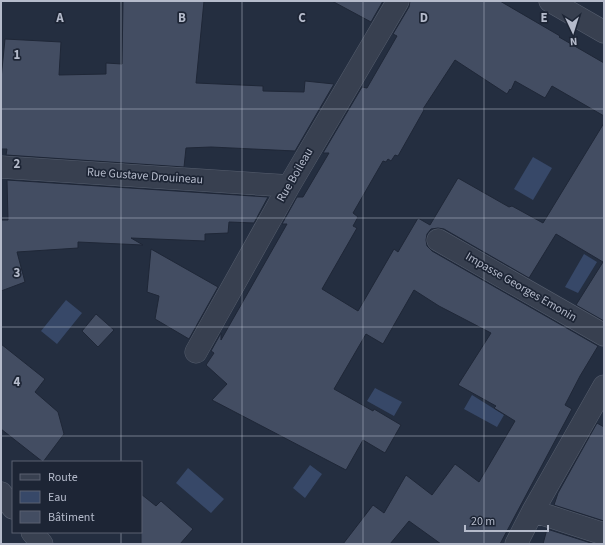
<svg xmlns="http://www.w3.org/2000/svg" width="605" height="545" viewBox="0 0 605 545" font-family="'Source Sans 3',sans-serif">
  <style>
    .water { fill: #374868 }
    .building { fill: #434d62; stroke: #1f2737 }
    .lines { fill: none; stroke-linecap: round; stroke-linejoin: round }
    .minor-casing { stroke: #565e6e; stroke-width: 23 }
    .minor { stroke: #384050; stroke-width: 22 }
    .grid { fill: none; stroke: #b5bbcb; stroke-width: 1; stroke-opacity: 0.55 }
    .labels { text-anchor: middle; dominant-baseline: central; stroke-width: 3.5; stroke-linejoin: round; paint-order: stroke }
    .street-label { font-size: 12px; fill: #b5bbcb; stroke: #1d2535 }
    .grid-label { font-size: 13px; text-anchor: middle; font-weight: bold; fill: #b5bbcb; stroke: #1d2535; stroke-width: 3.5; stroke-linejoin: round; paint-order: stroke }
  </style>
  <rect width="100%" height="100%" fill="#242e40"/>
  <path class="water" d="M 533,157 L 552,168 L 533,200 L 514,189 Z
    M 584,254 L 597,262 L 578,293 L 565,287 Z
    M 66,300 L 82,313 L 57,344 L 41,331 Z
    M 375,388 L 402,402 L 394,416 L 367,401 Z
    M 472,395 L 504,415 L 497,427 L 464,409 Z
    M 310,465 L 322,474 L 305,498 L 293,488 Z
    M 188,468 L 224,499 L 211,513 L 176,483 Z"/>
  <path class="building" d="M 123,1 L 204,1 L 196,83 L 263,86 L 263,91 L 304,92 L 305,81 L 334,84 L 295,151 L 211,147 L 186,148 L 184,167 L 6,155 L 7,149 L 1,149 L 1,79 L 5,39 L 61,42 L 59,75 L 106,74 L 106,63 L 122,64 Z
    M 332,1 L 383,1 L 371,22 Z
    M 410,1 L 500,1 L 560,36 L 559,37 L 604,63 L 604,116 L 552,86 L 545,98 L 515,81 L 511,90 L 510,89 L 507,94 L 455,60 L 423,109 L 424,110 L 398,156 L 395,155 L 391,161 L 388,159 L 386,162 L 383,161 L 353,213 L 358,217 L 353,226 L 357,228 L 322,289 L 358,311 L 394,249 L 398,252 L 418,218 L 430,225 L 458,178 L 509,207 L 512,206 L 543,223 L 604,123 L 604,321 L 576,305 L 603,262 L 556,234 L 529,278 L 444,229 L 438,228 L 431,229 L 427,234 L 426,240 L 427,246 L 432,251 L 598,346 L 580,376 L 565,405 L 572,409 L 500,544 L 441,544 L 409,521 L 390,544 L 343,544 L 373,505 L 384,513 L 406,475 L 432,495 L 455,464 L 479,482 L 515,421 L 494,408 L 496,406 L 458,385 L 491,333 L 439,306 L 414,290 L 383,344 L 366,334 L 334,389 L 373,411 L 374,409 L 401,425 L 385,453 L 363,440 L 346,470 L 212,400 L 227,384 L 206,365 L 214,353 L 211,351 L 221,333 L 221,340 L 287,224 L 282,224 L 297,197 L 303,197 L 329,153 L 323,153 L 362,87 L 367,88 L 397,36 L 393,34 L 409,7 Z
    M 7,180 L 268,197 L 254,223 L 229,222 L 228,233 L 205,234 L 205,241 L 131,238 L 143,245 L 78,242 L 78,248 L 17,252 L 25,282 L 1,291 L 1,220 L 8,220 Z
    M 151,249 L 218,287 L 189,339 L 155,319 L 159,296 L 147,292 Z
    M 96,314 L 114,330 L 98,347 L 82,331 Z
    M 1,344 L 45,379 L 35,392 L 58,412 L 64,434 L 43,462 L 1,429 Z
    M 597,423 L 604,427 L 604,521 L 554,505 L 558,493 Z
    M 141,494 L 156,506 L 161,501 L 193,529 L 180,544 L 141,544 Z
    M 547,529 L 594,544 L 543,544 Z"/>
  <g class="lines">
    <g class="minor-casing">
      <path id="minor" d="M 550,1 L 604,32
        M 1,167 L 289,186
        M 438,240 L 604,335
        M 196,352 L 289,186 L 398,1
        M 1,493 L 13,508
        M 533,511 L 604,534
        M 32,532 L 42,544
        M 516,544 L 533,511 L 604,386"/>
    </g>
    <use href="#minor" class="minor"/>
  </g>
  <path class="grid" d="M 121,1 L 121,462M 242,1 L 242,544M 363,1 L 363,544M 484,1 L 484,544M 1,109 L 604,109M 1,218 L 604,218M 1,327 L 604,327M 1,436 L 604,436M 121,532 L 121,544"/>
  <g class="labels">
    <g class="street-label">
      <text transform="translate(295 175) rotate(-60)">Rue Boileau</text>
      <text transform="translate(145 176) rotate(4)">Rue Gustave Drouineau</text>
      <text transform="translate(521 287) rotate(30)">Impasse Georges Emonin</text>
    </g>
  </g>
  <g class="grid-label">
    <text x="60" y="22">A</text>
    <text x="182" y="22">B</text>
    <text x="302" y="22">C</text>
    <text x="424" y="22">D</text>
    <text x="544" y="22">E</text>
    <text x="17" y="59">1</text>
    <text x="17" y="168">2</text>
    <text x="17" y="277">3</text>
    <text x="17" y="386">4</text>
  </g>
  <rect width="605" height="545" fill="none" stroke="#b5bbcb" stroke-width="4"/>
  <rect x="12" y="461" width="130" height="72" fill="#1d2535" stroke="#5a6171"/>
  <rect x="20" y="474" width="20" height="6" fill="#384050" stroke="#5a6171"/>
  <text x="48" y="481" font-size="12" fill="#b5bbcb">Route</text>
  <rect x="20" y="491" width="20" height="12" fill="#374868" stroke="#5a6171"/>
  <text x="48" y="501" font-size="12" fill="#b5bbcb">Eau</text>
  <rect x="20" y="511" width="20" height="12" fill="#434d62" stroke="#5a6171"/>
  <text x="48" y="521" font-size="12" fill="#b5bbcb">Bâtiment</text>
  <g transform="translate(573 32) rotate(176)" stroke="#1d2535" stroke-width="3" paint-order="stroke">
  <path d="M0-3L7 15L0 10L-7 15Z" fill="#b5bbcb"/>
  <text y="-6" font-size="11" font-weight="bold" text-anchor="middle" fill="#b5bbcb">N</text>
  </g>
  <path d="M465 525v6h83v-6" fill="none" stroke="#b5bbcb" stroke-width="2"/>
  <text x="471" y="525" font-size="12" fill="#b5bbcb" stroke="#1d2535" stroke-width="3" paint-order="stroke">20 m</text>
</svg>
